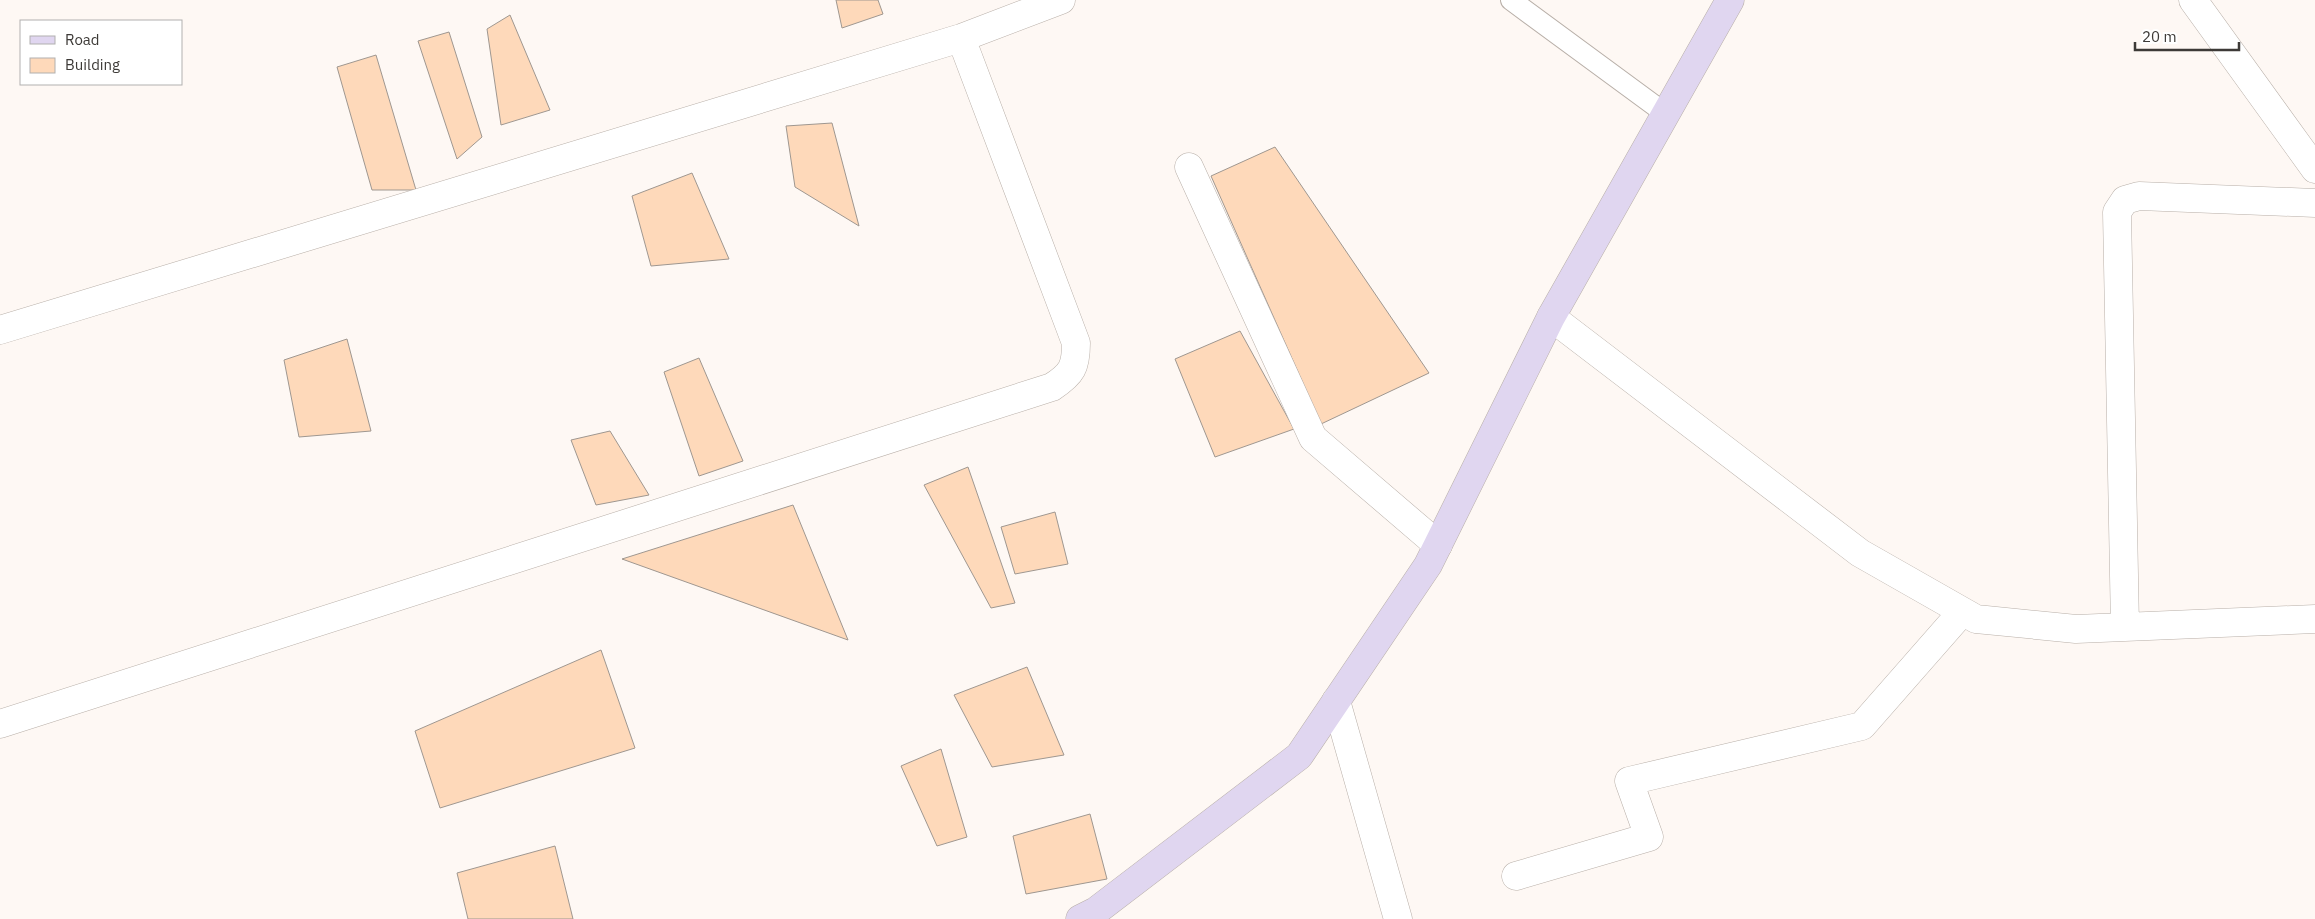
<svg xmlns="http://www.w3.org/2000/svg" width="2315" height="919" viewBox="0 0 2315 919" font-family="'IBM Plex Sans',sans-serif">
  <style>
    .building { fill: #fed9ba; stroke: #9f9790 }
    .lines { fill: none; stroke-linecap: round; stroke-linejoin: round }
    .service-casing { stroke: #b8afa8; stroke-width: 22 }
    .minor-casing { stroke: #b8afa8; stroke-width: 29 }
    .secondary-casing { stroke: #b8afa8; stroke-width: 29 }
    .service { stroke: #fff; stroke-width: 20 }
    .minor { stroke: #fff; stroke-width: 28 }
    .secondary { stroke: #e0d6f0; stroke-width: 28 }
  </style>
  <rect width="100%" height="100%" fill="#fef8f4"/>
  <path class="building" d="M 836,0 L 878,0 L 883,14 L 842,28 Z
    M 510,15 L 550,110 L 501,125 L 487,29 Z
    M 449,32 L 482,137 L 457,159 L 418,41 Z
    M 376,55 L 416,190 L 372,190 L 337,67 Z
    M 832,123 L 859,226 L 795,187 L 786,126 Z
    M 1275,147 L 1429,373 L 1321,424 L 1211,176 Z
    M 692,173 L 729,259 L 651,266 L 632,196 Z
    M 1240,331 L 1294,429 L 1215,457 L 1175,359 Z
    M 347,339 L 371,431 L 299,437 L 284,360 Z
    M 699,358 L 743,461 L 699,476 L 664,372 Z
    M 610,431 L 649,495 L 596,505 L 571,440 Z
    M 968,467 L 1015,603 L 991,608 L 924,485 Z
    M 793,505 L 848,640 L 622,559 Z
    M 1055,512 L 1068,564 L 1015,574 L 1001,527 Z
    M 601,650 L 635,748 L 440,808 L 415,731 Z
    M 1027,667 L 1064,755 L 992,767 L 954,695 Z
    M 941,749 L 967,837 L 937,846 L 901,766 Z
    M 1090,814 L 1107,879 L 1026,894 L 1013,836 Z
    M 555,846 L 573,919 L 468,919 L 457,873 Z"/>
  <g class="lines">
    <g class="service-casing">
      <path id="service" d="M 1511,0 L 1666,114"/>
    </g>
    <g class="minor-casing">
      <path id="minor" d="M 2193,0 L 2315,169
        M 1189,167 L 1313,438 L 1438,545
        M 1551,317 L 1860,553 L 1976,619 L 2076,629 L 2315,619
        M 0,330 L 961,38 L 1061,0
        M 2125,627 L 2117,212 L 2125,200 L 2139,196 L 2315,203
        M 1336,701 L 1398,919
        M 0,724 L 1052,387 C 1072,374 1076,367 1076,343 L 961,38
        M 1516,876 L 1649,837 L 1629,781 L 1862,726 L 1962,612"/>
    </g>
    <g class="secondary-casing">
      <path id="secondary" d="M 1080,919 L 1096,911 L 1299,756 L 1428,565 L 1551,317 L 1730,0"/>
    </g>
    <use href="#service" class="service"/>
    <use href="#minor" class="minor"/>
    <use href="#secondary" class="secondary"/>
  </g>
  <rect x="20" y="20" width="162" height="65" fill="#ffffff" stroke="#b1b0af"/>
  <rect x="30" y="36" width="25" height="8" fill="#e0d6f0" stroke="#b1b0af"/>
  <text x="65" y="45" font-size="15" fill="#3d3a37">Road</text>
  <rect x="30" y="58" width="25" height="15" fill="#fed9ba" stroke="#b1b0af"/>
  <text x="65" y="70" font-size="15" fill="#3d3a37">Building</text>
  <path d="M2135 42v8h104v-8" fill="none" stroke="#3d3a37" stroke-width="2.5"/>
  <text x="2142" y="42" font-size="15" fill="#3d3a37" stroke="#ffffff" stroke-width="4" paint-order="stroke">20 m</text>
</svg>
